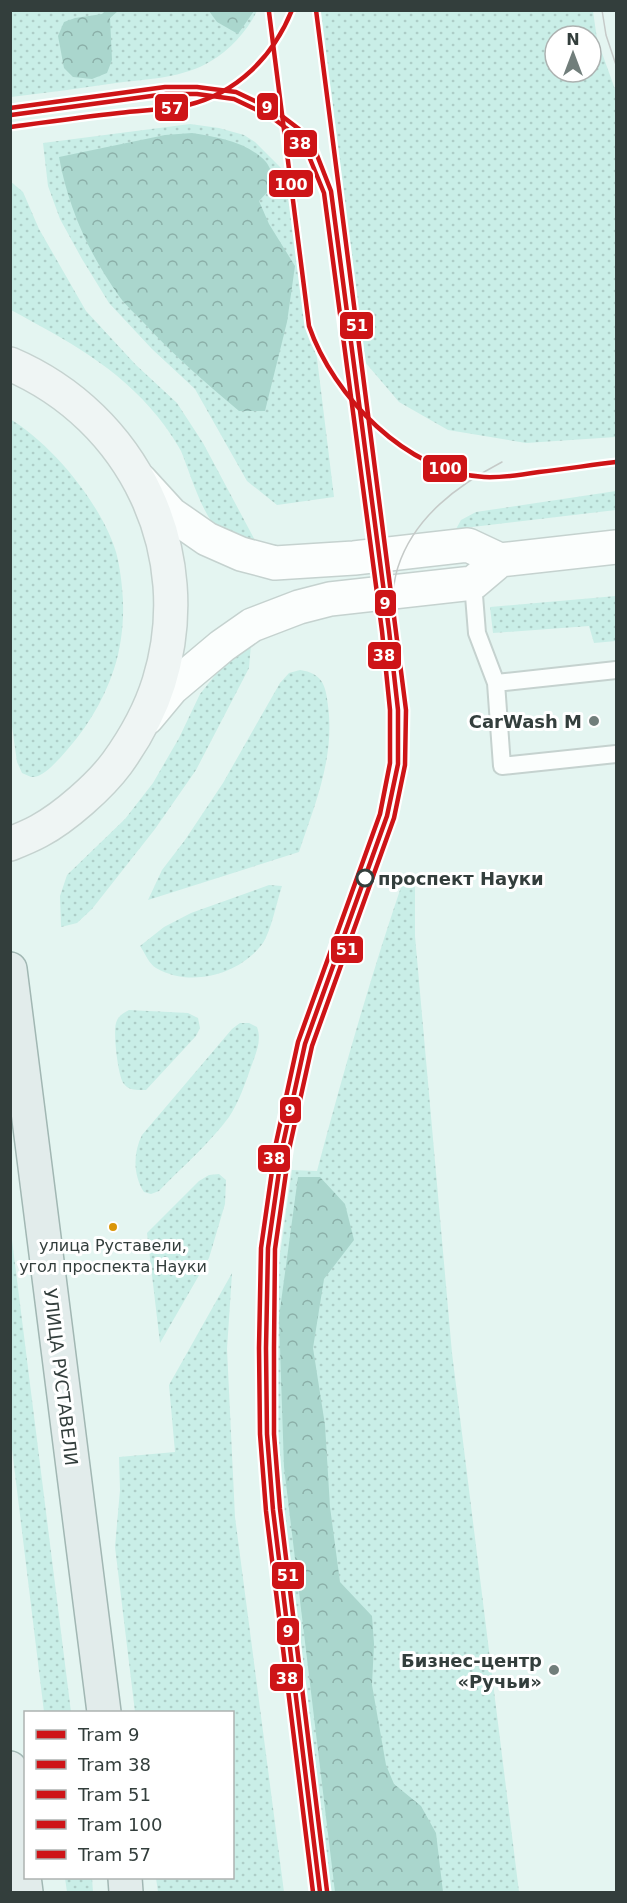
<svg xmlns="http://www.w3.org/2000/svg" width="627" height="1903" viewBox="0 0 627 1903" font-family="'DejaVu Sans',sans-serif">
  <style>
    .grass { fill: url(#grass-dots); fill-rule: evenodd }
    .forest { fill: url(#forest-crowns) }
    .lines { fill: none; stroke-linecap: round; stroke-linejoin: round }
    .lane-casing { stroke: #c5d2cf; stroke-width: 20 }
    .street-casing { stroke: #c5d2cf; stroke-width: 36 }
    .secondary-casing { stroke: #c5d2cf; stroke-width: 36 }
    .primary-casing { stroke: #a1b7b3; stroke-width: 36 }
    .lane { stroke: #fbfefd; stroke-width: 16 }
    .street { stroke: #fbfefd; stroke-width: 33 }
    .secondary { stroke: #eff5f4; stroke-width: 33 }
    .primary { stroke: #e2eceb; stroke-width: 33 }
    .tram { stroke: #c5cac8; stroke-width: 1.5 }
    .tram-1-casing { stroke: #fff; stroke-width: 9 }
    .tram-2-casing { stroke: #fff; stroke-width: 9 }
    .tram-3-casing { stroke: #fff; stroke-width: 9 }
    .tram-4-casing { stroke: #fff; stroke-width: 9 }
    .tram-5-casing { stroke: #fff; stroke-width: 9 }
    .tram-1 { stroke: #ce1417; stroke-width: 4.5 }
    .tram-2 { stroke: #ce1417; stroke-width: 4.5 }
    .tram-3 { stroke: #ce1417; stroke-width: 4.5 }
    .tram-4 { stroke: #ce1417; stroke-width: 4.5 }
    .tram-5 { stroke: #ce1417; stroke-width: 4.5 }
    .poi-dot { fill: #717e7b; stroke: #fff; stroke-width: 2 }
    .stop-dot { fill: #fff; stroke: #333e3c; stroke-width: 3 }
    .bus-dot { fill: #da9609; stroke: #fff; stroke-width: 2 }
    .labels { text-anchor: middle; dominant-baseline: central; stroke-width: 6; stroke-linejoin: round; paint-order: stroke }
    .bus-label { font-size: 16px; fill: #333e3c; stroke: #fff }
    .poi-label { font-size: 18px; font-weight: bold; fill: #333e3c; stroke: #fff; text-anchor: end }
    .stop-label { font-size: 18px; font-weight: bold; fill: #333e3c; stroke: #fff; text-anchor: start }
    .street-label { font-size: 18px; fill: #333e3c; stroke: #fff }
    .line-badge { stroke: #fff; stroke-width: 2 }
    .badge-label { font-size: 16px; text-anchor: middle; font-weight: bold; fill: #fff }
  </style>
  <defs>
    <pattern id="grass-dots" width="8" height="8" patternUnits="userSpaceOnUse" patternTransform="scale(1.5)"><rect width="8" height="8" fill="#c9eee7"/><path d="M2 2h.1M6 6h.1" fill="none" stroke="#adcdc7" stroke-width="1.8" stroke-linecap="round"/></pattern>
    <pattern id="forest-crowns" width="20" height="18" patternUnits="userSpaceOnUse" patternTransform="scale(1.5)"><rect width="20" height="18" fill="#aad6cd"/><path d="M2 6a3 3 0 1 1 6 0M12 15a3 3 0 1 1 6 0" fill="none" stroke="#8bafa8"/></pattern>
  </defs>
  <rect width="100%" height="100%" fill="#e4f5f1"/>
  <path class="grass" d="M 10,11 L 257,11 C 247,31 230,50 211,61 C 184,78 147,79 116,83 C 81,88 46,93 11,97 Z
    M 321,11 L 593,11 L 597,39 L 616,92 L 616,437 L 526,443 L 448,430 L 399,402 L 365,362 ZM 555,36 L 591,36 L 591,72 L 555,72 Z
    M 190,124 L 219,128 L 244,135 L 255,142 L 290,177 L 297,195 L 334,497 L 277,505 L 247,481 L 195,389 L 152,349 L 109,303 L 82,259 L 60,219 L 48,186 L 43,143 Z
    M 10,181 L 23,192 L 39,229 L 86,311 L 136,365 L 177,403 L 203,443 L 257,544 C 246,540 232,538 222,532 C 203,520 190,472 181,451 C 175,440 166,427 158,417 C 118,367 66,340 11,310 Z
    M 10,419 C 52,444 102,505 116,552 C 119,563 121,577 122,588 C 125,614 122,645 114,669 C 103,703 84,732 60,758 C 53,765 42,778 31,777 C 28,776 25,774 22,773 L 17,762 L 10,712 Z
    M 616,491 L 616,510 L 456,529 L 461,520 L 476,512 Z
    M 616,596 L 616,641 L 594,643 L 589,626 L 493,633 L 490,607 Z
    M 251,644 L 249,668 L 196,770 L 155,829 L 92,909 L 77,923 L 61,927 L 60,896 L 67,875 L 125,819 L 153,783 L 179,738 L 200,694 L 220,669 Z
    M 300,670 C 322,673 326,685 328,706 C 335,757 315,804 299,852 L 148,900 L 162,870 L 185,840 L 223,783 L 280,683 L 289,673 Z
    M 404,878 L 415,879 L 415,936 L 452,1353 L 519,1892 L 331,1892 L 277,1465 L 271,1317 L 292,1170 L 317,1171 C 343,1073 371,975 404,878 Z
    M 269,885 L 282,886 C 277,901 271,931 263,943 C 240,975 190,988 156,968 C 149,964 145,953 140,946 L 164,927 L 191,913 Z
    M 129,1010 L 188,1013 L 198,1018 L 200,1028 L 196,1036 L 146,1090 C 138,1090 129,1091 124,1084 C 118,1077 113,1033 116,1023 C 118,1016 123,1013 129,1010 Z
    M 240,1023 L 249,1023 L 257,1027 C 262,1041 256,1053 251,1067 C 245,1084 239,1102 229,1117 C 209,1144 182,1167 159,1191 L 151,1194 L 144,1192 C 133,1175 133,1153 142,1135 L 232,1029 Z
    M 219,1174 L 226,1180 L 225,1204 L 209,1258 L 160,1343 L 147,1233 L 199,1181 L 209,1175 Z
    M 10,1232 L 11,1232 L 71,1712 L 44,1712 L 11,1441 Z
    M 232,1273 L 227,1349 L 235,1517 L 284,1892 L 158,1892 L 156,1878 L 232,1878 L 232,1712 L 135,1712 L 115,1547 L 120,1490 L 119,1457 L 175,1452 L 169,1385 Z
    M 65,1878 L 92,1878 L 93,1892 L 67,1892 Z"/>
  <path class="forest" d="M 105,11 L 118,11 L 110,18 L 112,60 L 107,73 L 92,79 L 73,77 L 64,68 L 58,36 L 64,22 L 75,18 L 102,14 Z
    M 209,11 L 254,11 L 238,34 L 217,22 Z
    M 192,133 C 217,137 248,142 266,162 C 270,167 273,176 276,183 L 259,201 L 269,224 L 295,266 L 287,322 L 265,411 L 239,411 C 206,383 173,355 144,323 C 136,314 126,306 119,296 C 89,254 68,207 59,157 L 165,135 Z
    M 298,1177 L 320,1177 L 345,1204 L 354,1240 L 324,1279 L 313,1348 L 325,1425 L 330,1507 L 340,1582 L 372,1616 L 374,1644 L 372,1685 L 386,1765 L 394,1784 L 421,1806 L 436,1833 L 443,1892 L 335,1892 L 284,1467 L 279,1317 Z"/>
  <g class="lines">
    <g class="lane-casing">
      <path id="lane" d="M 473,583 L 477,633 L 496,683 L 502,766 L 616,754
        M 496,683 L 616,670"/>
    </g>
    <g class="street-casing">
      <path id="street" d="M 140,480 L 171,514 L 207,539 L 241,554 L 275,563 L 354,558 L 468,545 L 500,560 L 616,547
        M 147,718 L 172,688 L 222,646 L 252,625 L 299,607 L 330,599 L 473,583 L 500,560"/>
    </g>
    <g class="secondary-casing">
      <path id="secondary" d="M 10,364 C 134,417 199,553 159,682 C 150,711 135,738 117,763 C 100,786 65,817 39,831 C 30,836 20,840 10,844"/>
    </g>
    <g class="primary-casing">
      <path id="primary" d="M 10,969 L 104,1712
        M 10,1768 L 26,1892
        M 125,1878 L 126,1892"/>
    </g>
    <use href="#lane" class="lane"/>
    <use href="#street" class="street"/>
    <use href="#secondary" class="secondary"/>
    <use href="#primary" class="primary"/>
    <path class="tram" d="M 602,10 L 606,35 L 616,65
      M 389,630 C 391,611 392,585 398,567 C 414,517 458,485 502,462"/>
    <g class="tram-1-casing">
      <path id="tram-1" d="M 10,108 L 165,87 L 197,87 L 236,92 L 274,110 L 299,129 L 315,150 L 331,191 L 389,630 L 398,710 L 398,764 L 387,816 L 305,1044 L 283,1144 L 268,1248 L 266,1348 L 267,1434 L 273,1510 L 320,1892"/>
    </g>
    <g class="tram-2-casing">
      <path id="tram-2" d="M 11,115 L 166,94 L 197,94 L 234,99 L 270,116 L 294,134 L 308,154 L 324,193 L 382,631 L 390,710 L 390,763 L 380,814 L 298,1042 L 276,1143 L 261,1248 L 259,1348 L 260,1434 L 266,1511 L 313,1892"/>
    </g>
    <g class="tram-3-casing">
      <path id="tram-3" d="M 316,10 L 406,710 L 405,765 L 394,818 L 312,1046 L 290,1145 L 275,1249 L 274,1348 L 274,1434 L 280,1509 L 327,1891"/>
    </g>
    <g class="tram-4-casing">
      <path id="tram-4" d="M 269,12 L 309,326 C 333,396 407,473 484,477 C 503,478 521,475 539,472 C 565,469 591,465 616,462"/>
    </g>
    <g class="tram-5-casing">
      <path id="tram-5" d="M 10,127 C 47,122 83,117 119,113 C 142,110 165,110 188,105 C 237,93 273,57 292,10"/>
    </g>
    <use href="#tram-1" class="tram-1"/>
    <use href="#tram-2" class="tram-2"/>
    <use href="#tram-3" class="tram-3"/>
    <use href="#tram-4" class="tram-4"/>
    <use href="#tram-5" class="tram-5"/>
  </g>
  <g class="poi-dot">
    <circle cx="594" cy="721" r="6"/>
    <circle cx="554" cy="1670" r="6"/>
  </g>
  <circle class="stop-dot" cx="365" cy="878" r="8"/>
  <circle class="bus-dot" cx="113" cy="1227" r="5"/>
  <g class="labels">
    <g class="bus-label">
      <text x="113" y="1245">улица Руставели,<tspan x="113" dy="21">угол проспекта Науки</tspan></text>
    </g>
    <g class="poi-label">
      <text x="582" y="721">CarWash M</text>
      <text x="542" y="1660">Бизнес-центр<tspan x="542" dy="21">«Ручьи»</tspan></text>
    </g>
    <g class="stop-label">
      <text x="378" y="878">проспект Науки</text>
    </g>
    <g class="street-label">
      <text transform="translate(61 1377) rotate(83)">УЛИЦА РУСТАВЕЛИ</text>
    </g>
  </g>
  <g class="line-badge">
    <rect x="256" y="92" width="23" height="29" rx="6" fill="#ce1417"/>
    <rect x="154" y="93" width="35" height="29" rx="6" fill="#ce1417"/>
    <rect x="283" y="129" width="35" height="29" rx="6" fill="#ce1417"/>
    <rect x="268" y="169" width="46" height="29" rx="6" fill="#ce1417"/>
    <rect x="339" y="311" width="35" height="29" rx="6" fill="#ce1417"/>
    <rect x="422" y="454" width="46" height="29" rx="6" fill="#ce1417"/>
    <rect x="374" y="589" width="23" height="28" rx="6" fill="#ce1417"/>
    <rect x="367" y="641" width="35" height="29" rx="6" fill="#ce1417"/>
    <rect x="330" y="935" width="34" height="29" rx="6" fill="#ce1417"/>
    <rect x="279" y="1096" width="23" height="28" rx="6" fill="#ce1417"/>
    <rect x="257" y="1144" width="34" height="29" rx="6" fill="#ce1417"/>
    <rect x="271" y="1561" width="34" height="29" rx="6" fill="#ce1417"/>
    <rect x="276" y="1617" width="24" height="29" rx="6" fill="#ce1417"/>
    <rect x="269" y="1663" width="35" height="29" rx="6" fill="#ce1417"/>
  </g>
  <g class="badge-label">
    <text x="267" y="113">9</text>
    <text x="172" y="114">57</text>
    <text x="300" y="149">38</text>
    <text x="291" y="190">100</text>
    <text x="357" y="331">51</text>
    <text x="445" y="474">100</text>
    <text x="385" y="609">9</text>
    <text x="384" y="661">38</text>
    <text x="347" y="955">51</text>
    <text x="290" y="1116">9</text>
    <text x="274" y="1164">38</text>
    <text x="288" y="1581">51</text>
    <text x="288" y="1637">9</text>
    <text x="287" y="1684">38</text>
  </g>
  <rect width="627" height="1903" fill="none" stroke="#333e3c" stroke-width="24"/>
  <rect x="24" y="1711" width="210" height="168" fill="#ffffff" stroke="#adb2b1" stroke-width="1.5"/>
  <rect x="36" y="1730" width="30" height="9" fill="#ce1417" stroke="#adb2b1" stroke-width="1.5"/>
  <text x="78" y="1741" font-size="18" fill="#333e3c">Tram 9</text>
  <rect x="36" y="1760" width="30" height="9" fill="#ce1417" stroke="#adb2b1" stroke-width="1.5"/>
  <text x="78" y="1771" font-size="18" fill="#333e3c">Tram 38</text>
  <rect x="36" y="1790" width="30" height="9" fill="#ce1417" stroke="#adb2b1" stroke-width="1.5"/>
  <text x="78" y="1801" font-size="18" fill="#333e3c">Tram 51</text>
  <rect x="36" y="1820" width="30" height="9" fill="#ce1417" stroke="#adb2b1" stroke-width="1.5"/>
  <text x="78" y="1831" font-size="18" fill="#333e3c">Tram 100</text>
  <rect x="36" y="1850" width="30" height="9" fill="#ce1417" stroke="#adb2b1" stroke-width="1.5"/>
  <text x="78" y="1861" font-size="18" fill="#333e3c">Tram 57</text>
  <g transform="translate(573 54)"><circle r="28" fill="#ffffff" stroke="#adb2b1" stroke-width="1.5"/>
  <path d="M0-4.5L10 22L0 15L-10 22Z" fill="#717e7b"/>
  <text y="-9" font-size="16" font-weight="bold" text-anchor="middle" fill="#333e3c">N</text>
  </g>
</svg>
